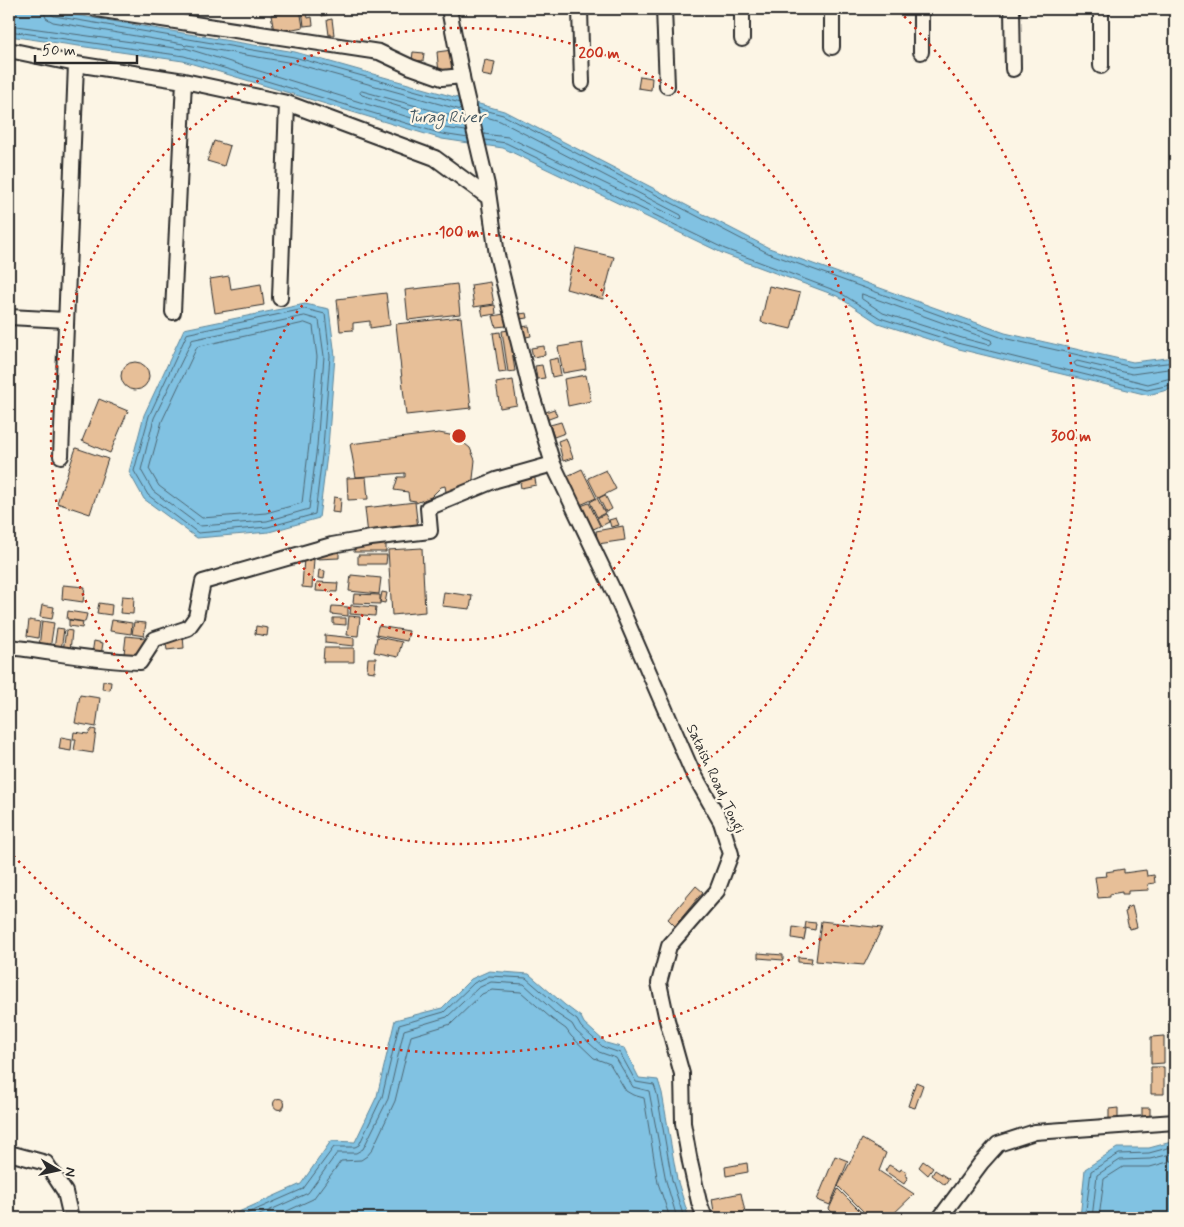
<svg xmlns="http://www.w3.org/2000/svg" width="1184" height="1227" viewBox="0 0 1184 1227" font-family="Mynerve,sans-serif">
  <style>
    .water { fill: #81c2e2; stroke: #5f8699 }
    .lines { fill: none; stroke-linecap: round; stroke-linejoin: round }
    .shore { stroke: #4d6774; stroke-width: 1 }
    .building { fill: #e7bf98; stroke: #2b2b2b }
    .minor-casing { stroke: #2b2b2b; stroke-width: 18 }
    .minor { stroke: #fcf5e5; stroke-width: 14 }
    .ring { fill: none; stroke: #c8321e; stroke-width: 2.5; stroke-dasharray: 2.5 5 }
    .labels { text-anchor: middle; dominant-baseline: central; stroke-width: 4.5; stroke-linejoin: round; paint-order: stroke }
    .street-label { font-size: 15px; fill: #2b2b2b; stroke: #fcf5e5 }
    .water-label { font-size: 16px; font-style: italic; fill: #455862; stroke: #fcf5e5 }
    .centre { fill: #c8321e; stroke: #fcf5e5; stroke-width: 2.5 }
    .ring-label { font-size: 15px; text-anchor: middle; font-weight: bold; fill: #c8321e; stroke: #fcf5e5; stroke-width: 4.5; stroke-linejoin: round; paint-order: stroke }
  </style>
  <rect width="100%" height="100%" fill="#fcf5e5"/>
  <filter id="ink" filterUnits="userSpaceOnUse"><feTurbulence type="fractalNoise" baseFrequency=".02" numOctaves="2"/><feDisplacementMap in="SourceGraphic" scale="10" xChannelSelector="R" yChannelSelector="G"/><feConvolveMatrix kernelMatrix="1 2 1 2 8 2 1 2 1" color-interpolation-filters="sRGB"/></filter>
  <g filter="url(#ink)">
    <path class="water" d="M 9,9 L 41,9 L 295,52 L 504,111 L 769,248 L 1005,333 L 1133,362 L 1175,357 L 1175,388 L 1148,395 L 959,349 L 878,323 L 837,296 L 724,254 L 503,148 L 442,139 L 183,61 L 9,36 Z
      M 305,304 L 329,309 L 335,356 L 328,447 L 319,518 L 269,532 L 197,538 L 144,499 L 129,472 L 144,415 L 184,329 Z
      M 489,971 L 529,974 L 565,1005 L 581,1017 L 584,1023 L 606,1043 L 624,1048 L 639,1078 L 658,1080 L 662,1093 L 677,1179 L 689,1218 L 229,1218 L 232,1215 L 301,1184 L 331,1141 L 355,1142 L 377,1096 L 395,1020 L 442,1008 L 471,979 Z
      M 1175,1141 L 1175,1218 L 1080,1218 L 1085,1169 L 1117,1148 L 1149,1148 Z"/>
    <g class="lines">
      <path class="shore" d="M 43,9 L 46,18 L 53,22 L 183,44 L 185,46 L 187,45 L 293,63 L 461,110
        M 49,9 L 50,13 L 54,16 L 294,57 L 460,103
        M 9,25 L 182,49 L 185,48 L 444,128 L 466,131
        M 9,31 L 184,56 L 442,134 L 468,138
        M 362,91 L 460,118 L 462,121 L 460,123 L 445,121 L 362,95 L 360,93 Z
        M 477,108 L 503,115 L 768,253 L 1003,338 L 1132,367 L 1175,362
        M 479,115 L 500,121 L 681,215 L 682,218 L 679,219 L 508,137 L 483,134
        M 485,140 L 506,143 L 725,249 L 839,292 L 880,318 L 961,344 L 1147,390 L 1175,384
        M 862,294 L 991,340 L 992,343 L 989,345 L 962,338 L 883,313 L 862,299 Z
        M 305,309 L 325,314 L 330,356 L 323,447 L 315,514 L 268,527 L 198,533 L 148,495 L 134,471 L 149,416 L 187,334 Z
        M 305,316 L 319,320 L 324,356 L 317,446 L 309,509 L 267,521 L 200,526 L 153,491 L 141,470 L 154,418 L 192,340 Z
        M 305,323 L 313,326 L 317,357 L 309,445 L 302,503 L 266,513 L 202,518 L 159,486 L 149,469 L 162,421 L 197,347 Z
        M 1175,368 L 1132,374 L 1077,361 L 1074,363 L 1076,366 L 1148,384 L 1175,377
        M 237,1218 L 303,1189 L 334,1147 L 355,1147 L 359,1145 L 382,1097 L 399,1025 L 444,1012 L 474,983 L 489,976 L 526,978 L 562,1009 L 577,1020 L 581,1027 L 603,1047 L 620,1053 L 636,1082 L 654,1085 L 657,1094 L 672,1180 L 684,1218
        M 253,1218 L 308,1193 L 337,1153 L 356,1153 L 363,1149 L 388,1099 L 404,1030 L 447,1017 L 478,988 L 491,982 L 524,984 L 557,1014 L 572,1024 L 576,1031 L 599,1052 L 616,1058 L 633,1087 L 649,1091 L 666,1181 L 677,1218
        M 272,1218 L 313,1199 L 341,1161 L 361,1160 L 367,1156 L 372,1150 L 395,1101 L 411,1036 L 451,1024 L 482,994 L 492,990 L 521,992 L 552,1019 L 566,1029 L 571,1036 L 594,1058 L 610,1064 L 626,1091 L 633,1095 L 644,1098 L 658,1183 L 670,1218
        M 1085,1218 L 1091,1171 L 1119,1154 L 1149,1153 L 1175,1146
        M 1092,1218 L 1097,1175 L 1120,1160 L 1150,1159 L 1175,1153
        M 1099,1218 L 1104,1179 L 1123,1167 L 1150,1167 L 1175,1160"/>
    </g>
    <path class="building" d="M 292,9 L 300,9 L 303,27 L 288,30 L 288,35 L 275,37 L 271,15 L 292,11 Z
      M 302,9 L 306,9 L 308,18 L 312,17 L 313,25 L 304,26 Z
      M 320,9 L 329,9 L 330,14 L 322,16 Z
      M 332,19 L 334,35 L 329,35 L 327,20 Z
      M 452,50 L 454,72 L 439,74 L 437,52 Z
      M 413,52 L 424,53 L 423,61 L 412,60 Z
      M 485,60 L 495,62 L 492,77 L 482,75 Z
      M 640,76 L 652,78 L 651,90 L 638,88 Z
      M 214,141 L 230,146 L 224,166 L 207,161 Z
      M 576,248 L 614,257 L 603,299 L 566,289 Z
      M 229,276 L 231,289 L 261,284 L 264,305 L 215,313 L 210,279 Z
      M 490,282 L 494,304 L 474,307 L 471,285 Z
      M 457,284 L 460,314 L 408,320 L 405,290 Z
      M 769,286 L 800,293 L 791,329 L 761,322 Z
      M 386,293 L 390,325 L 370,328 L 370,321 L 353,323 L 353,330 L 340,331 L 337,299 Z
      M 495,305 L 496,314 L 483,316 L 481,307 Z
      M 527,313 L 528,318 L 519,319 L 519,314 Z
      M 504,314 L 506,326 L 496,327 L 493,316 Z
      M 461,317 L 471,408 L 406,415 L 396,324 Z
      M 529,326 L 531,336 L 521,338 L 519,327 Z
      M 509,330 L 515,371 L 508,372 L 502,331 Z
      M 500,332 L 506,372 L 499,373 L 493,333 Z
      M 582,343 L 586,369 L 563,373 L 558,347 Z
      M 544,346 L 545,355 L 533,357 L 531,348 Z
      M 558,358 L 561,375 L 552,377 L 549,360 Z
      M121 376a14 14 0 1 1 28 0a14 14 0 1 1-28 0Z
      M 542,365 L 545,378 L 537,379 L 535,366 Z
      M 586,375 L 591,401 L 568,406 L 564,379 Z
      M 513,380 L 517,405 L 500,408 L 496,383 Z
      M 99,399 L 128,411 L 110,453 L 82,441 Z
      M 554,409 L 557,416 L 546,420 L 543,413 Z
      M 561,422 L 565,433 L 554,437 L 550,425 Z
      M 439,433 L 455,436 L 470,448 L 475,460 L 473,479 L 468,488 L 447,498 L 445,486 L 441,487 L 431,497 L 416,503 L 416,501 L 409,500 L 408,492 L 394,490 L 398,477 L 405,477 L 405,473 L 356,477 L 350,444 Z
      M 566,438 L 573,458 L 563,461 L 558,441 Z
      M 76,448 L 108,459 L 90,514 L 57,503 Z
      M 582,469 L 596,498 L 578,506 L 565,477 Z
      M 606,470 L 616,489 L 598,498 L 588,478 Z
      M 534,473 L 536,485 L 521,488 L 519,476 Z
      M 366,477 L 368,499 L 348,500 L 347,478 Z
      M 605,495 L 612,509 L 606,512 L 599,498 Z
      M 334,497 L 341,498 L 340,513 L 332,512 Z
      M 597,498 L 605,513 L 597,517 L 590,502 Z
      M 415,502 L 418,529 L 368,535 L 365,508 Z
      M 589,503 L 600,526 L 589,531 L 578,507 Z
      M 605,514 L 609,522 L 601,526 L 597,518 Z
      M 616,518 L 619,525 L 611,527 L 609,520 Z
      M 623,526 L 625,540 L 598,544 L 596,531 Z
      M 354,544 L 386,544 L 386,552 L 354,552 Z
      M 422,548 L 425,612 L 392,615 L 388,550 Z
      M 339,551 L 339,558 L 317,559 L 316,552 Z
      M 358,555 L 387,555 L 386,564 L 358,564 Z
      M 304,558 L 314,559 L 312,588 L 302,587 Z
      M 319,570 L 325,571 L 324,579 L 318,578 Z
      M 351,575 L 381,578 L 379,594 L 349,591 Z
      M 317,582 L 338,583 L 337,592 L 316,591 Z
      M 63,585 L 85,587 L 83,602 L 62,599 Z
      M 382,592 L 387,593 L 385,603 L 380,602 Z
      M 444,592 L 472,596 L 470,609 L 442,606 Z
      M 354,594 L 380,595 L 380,604 L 353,603 Z
      M 122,596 L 134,597 L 133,614 L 120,613 Z
      M 99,603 L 112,605 L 111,615 L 97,613 Z
      M 42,605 L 54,607 L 52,619 L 40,617 Z
      M 351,605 L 376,607 L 375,616 L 350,614 Z
      M 332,606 L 348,607 L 348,616 L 331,614 Z
      M 68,611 L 87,614 L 85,622 L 67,619 Z
      M 349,616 L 360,617 L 358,636 L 347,635 Z
      M 333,618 L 346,618 L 346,625 L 333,624 Z
      M 29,620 L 40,622 L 38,638 L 27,636 Z
      M 69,620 L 83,622 L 82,628 L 69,626 Z
      M 112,620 L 132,623 L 131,634 L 110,631 Z
      M 42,621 L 54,623 L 50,649 L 39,647 Z
      M 134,622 L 146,623 L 144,636 L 132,634 Z
      M 256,626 L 268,628 L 267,636 L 255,634 Z
      M 378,626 L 409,631 L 407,641 L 376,635 Z
      M 57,628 L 64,629 L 61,650 L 54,649 Z
      M 66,630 L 72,631 L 70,651 L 63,651 Z
      M 325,635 L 354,638 L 354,646 L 325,643 Z
      M 126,636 L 145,638 L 142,657 L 124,654 Z
      M 183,636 L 184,648 L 167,650 L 165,638 Z
      M 377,637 L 402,642 L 398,657 L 374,652 Z
      M 94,641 L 103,643 L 101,655 L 92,654 Z
      M 324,648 L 354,648 L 354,662 L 323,662 Z
      M 368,658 L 376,658 L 375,672 L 367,671 Z
      M 103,681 L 111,682 L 110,690 L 102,689 Z
      M 80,695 L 100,698 L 96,727 L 75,723 Z
      M 92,729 L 96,730 L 93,753 L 74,750 L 76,739 L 73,739 L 74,732 L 88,734 Z
      M 61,737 L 72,739 L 71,751 L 59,749 Z
      M 1124,869 L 1124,873 L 1146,870 L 1147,876 L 1154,875 L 1155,883 L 1148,884 L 1149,890 L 1128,891 L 1128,894 L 1122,894 L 1122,892 L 1110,894 L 1110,897 L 1098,898 L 1095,877 L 1107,876 L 1106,872 Z
      M 696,886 L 703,892 L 675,926 L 668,919 Z
      M 1132,906 L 1137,927 L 1129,929 L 1125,912 L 1127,911 L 1126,908 Z
      M 821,921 L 882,928 L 864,965 L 816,961 Z
      M 806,922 L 816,923 L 815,930 L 805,928 Z
      M 793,927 L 806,929 L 804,940 L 792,938 Z
      M 758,953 L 783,955 L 783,960 L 758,958 Z
      M 798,957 L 812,958 L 811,963 L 798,962 Z
      M 1164,1036 L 1164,1063 L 1151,1064 L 1151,1037 Z
      M 1151,1067 L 1164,1067 L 1164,1094 L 1151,1094 Z
      M 916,1082 L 923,1085 L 915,1108 L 908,1106 Z
      M273.5 1104a5.5 5.5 0 1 1 11 0a5.5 5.5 0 1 1-11 0Z
      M 1118,1108 L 1118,1119 L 1109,1120 L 1109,1109 Z
      M 1142,1108 L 1150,1108 L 1150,1118 L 1142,1118 Z
      M 862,1139 L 886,1153 L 879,1171 L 914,1194 L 889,1218 L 870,1218 L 838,1186 Z
      M 835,1156 L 848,1161 L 830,1205 L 817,1200 Z
      M 923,1161 L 933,1168 L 928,1175 L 919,1167 Z
      M 747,1163 L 748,1172 L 726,1176 L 725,1167 Z
      M 889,1165 L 900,1171 L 901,1169 L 907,1172 L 905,1175 L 908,1177 L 904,1184 L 885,1171 Z
      M 935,1170 L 949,1179 L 945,1185 L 932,1175 Z
      M 838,1189 L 867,1218 L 838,1218 L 829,1209 Z
      M 741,1193 L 745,1212 L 715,1218 L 712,1199 Z
      M 784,1211 L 794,1214 L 792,1218 L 781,1218 Z
      M 796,1212 L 815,1218 L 794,1218 Z"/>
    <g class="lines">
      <g class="minor-casing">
        <path id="minor" d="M 96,9 L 379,52 L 411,67 L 442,78 L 462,76
          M 449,9 L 463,82 L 487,185 L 497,255 L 531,392 L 553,464 L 615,594 L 691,769 L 721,822 L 731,854 L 717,891 L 669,946 L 659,983 L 667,1020 L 682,1074 L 683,1123 L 690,1162 L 699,1202 L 705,1218
          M 580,9 L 582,83
          M 664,9 L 667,86
          M 742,9 L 742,39
          M 832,9 L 832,47
          M 921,9 L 921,52
          M 1012,9 L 1013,69
          M 1101,9 L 1101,66
          M 9,50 L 76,64 L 184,81 L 287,103 L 435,158 L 488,197
          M 280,298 L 287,103
          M 173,312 L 184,81
          M 9,317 L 66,320
          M 61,456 L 76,64
          M 9,647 C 53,652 96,661 140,662 L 155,639 L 188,628 L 196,617 L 203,582 L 332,545 L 371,538 L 430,531 L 428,508 L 496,480 L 553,464
          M 9,1153 L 46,1163 L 65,1192 L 71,1218
          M 940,1218 L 981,1163 L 998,1144 L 1035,1132 L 1175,1122"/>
      </g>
      <use href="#minor" class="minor"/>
    </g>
  </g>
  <g class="ring">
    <circle cx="459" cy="436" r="204"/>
    <circle cx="459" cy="436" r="408"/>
    <path d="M899 11A612 612 0 1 1 11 853"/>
  </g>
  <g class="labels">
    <g class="street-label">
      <text transform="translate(715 779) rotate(65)">Sataish Road, Tongi</text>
    </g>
    <g class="water-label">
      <text x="446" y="117">Turag River</text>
    </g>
  </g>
  <circle cx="459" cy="436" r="8" class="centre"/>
  <g class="ring-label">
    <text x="599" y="58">200 m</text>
    <text x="459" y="237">100 m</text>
    <text x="1071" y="441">300 m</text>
  </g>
  <rect width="1184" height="1227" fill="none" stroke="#fcf5e5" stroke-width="30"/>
  <rect x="15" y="15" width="1154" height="1197" fill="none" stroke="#2b2b2b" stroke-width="2" filter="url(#ink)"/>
  <g transform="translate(58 1170) rotate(99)" stroke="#fcf5e5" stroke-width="4" paint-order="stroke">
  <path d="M0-4L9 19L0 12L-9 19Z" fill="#2b2b2b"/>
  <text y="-8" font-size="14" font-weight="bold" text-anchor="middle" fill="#2b2b2b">N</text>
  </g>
  <path d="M35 55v8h102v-8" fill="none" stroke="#2b2b2b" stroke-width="2.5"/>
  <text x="42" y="55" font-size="15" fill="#2b2b2b" stroke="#fcf5e5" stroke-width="4" paint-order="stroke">50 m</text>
</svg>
